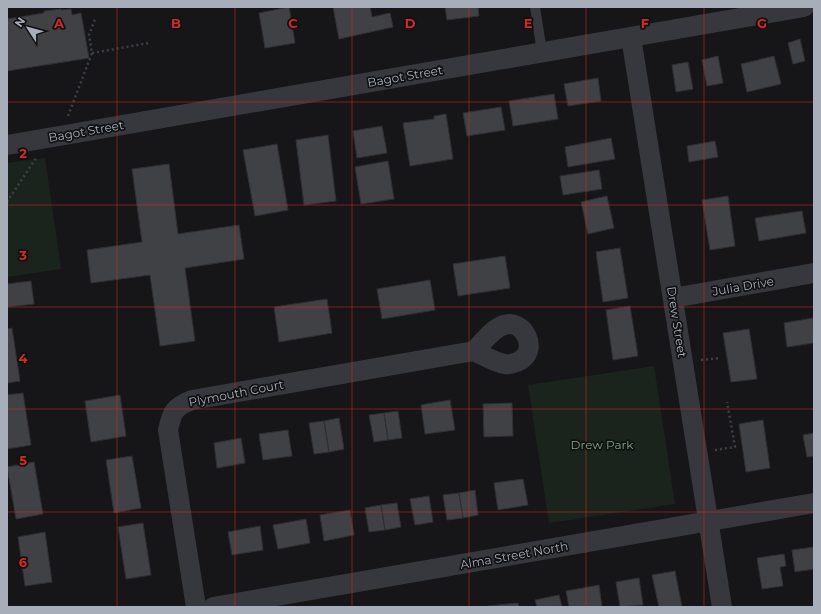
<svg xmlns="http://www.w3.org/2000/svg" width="821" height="614" viewBox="0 0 821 614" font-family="Montserrat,sans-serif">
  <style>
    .green { fill: #1b241c }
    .building { fill: #404145; stroke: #303034 }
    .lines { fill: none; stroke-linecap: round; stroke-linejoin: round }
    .path { stroke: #3c3f45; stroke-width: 2.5; stroke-dasharray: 2 3; stroke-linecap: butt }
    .lane { stroke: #36383d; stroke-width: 10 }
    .street { stroke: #36383d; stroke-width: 20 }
    .grid { fill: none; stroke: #d62828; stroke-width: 1; stroke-opacity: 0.55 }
    .labels { text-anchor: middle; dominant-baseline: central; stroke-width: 3.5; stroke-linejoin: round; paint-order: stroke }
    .street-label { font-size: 12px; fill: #a7adb9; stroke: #111113 }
    .park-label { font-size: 12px; fill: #7ca67d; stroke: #111113 }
    .grid-label { font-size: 13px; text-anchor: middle; font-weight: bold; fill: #d62828; stroke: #111113; stroke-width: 3.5; stroke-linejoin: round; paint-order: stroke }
  </style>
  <rect width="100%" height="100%" fill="#161618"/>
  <path class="green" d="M 45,158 L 61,269 L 7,277 L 7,163 Z
    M 654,366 L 675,504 L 549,523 L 528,385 Z"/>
  <path class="building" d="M 289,7 L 295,43 L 265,48 L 259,13 Z
    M 333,7 L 370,7 L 372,17 L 390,13 L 393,27 L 339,39 Z
    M 445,7 L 478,7 L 479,16 L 447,20 Z
    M 61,9 L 61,10 L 71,9 L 72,15 L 81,13 L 89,58 L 7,71 L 7,19 L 44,13 L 44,11 Z
    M 800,39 L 805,61 L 793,64 L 788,43 Z
    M 718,56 L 723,83 L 707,86 L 702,60 Z
    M 774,56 L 781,84 L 747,92 L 741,64 Z
    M 688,62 L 693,89 L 676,92 L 672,65 Z
    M 598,78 L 601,101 L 568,106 L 564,84 Z
    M 554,94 L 558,119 L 513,126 L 509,101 Z
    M 501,107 L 505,130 L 467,136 L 463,113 Z
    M 446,114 L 453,159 L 410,166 L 403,123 L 434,119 L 434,116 Z
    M 382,126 L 387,153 L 357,158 L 353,131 Z
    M 328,135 L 336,201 L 304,205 L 296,140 Z
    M 611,138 L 615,159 L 568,167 L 565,147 Z
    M 715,141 L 718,157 L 689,162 L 687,146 Z
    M 277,144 L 288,210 L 255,216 L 243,150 Z
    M 388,161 L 394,199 L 361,204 L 355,167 Z
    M 169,164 L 178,234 L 239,225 L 244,259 L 185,268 L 195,341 L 160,346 L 150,275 L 91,283 L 87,250 L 142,242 L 132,169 Z
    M 599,170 L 602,189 L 563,195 L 560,176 Z
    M 607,196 L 614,228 L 588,234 L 581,202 Z
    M 728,196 L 735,246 L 710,250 L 702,200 Z
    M 802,211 L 806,233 L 759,241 L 755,218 Z
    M 620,248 L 628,298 L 603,302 L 596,252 Z
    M 505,256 L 510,288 L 458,296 L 453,264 Z
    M 430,280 L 435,310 L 382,319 L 377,289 Z
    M 31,281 L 34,304 L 7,307 L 7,284 Z
    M 327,299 L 332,333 L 279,342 L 274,307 Z
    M 630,306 L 638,356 L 613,360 L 606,310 Z
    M 813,318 L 814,343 L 787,347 L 784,323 Z
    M 12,328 L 20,381 L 7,383 L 7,329 Z
    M 749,329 L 757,379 L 731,382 L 723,333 Z
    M 23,393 L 31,445 L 7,449 L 7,395 Z
    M 120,395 L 126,436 L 91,442 L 85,401 Z
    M 450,400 L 455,430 L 425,434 L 421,405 Z
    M 512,403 L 513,436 L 484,437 L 483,404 Z
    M 398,411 L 402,438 L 388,440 L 384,413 Z
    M 384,413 L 388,440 L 374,442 L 369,415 Z
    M 339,418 L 344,449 L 329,452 L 324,421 Z
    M 763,420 L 770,468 L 746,472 L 739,424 Z
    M 324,421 L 329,452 L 314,454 L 309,423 Z
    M 288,430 L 292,456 L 263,460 L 259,434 Z
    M 814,433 L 814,456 L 807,457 L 803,435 Z
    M 241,438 L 245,463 L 217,468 L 214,443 Z
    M 132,456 L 141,508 L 114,513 L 106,460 Z
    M 34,462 L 43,514 L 16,519 L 7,467 Z
    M 523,479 L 528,505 L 498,510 L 494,483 Z
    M 475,490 L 478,515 L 463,518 L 459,493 Z
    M 459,493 L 463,518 L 447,520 L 443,495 Z
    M 429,496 L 433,522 L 415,525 L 410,499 Z
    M 397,503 L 401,527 L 385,530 L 381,505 Z
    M 381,505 L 385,530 L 369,532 L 365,508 Z
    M 350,510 L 354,535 L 324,541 L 320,515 Z
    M 306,519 L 310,543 L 278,549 L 273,525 Z
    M 143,523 L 151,575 L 126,579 L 118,527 Z
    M 260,526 L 263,550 L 232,555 L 228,532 Z
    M 45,532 L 52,582 L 25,586 L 18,537 Z
    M 814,547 L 814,569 L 795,572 L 792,550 Z
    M 784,554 L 786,566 L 780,567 L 783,586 L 762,589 L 757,558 Z
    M 675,571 L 682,607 L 659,607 L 652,575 Z
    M 639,578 L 643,605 L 620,607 L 616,582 Z
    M 599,585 L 602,607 L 569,607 L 566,591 Z
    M 559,595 L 562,607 L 537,607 L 535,600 Z
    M 518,603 L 519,607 L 488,607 L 488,606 Z"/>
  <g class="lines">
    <path class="path" d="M 92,53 L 149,43
      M 68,116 L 92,53 L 89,35 L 96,17
      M 7,202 L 36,158
      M 701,360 L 720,358
      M 715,450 L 735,447 L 727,402"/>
    <path class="lane" d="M 535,7 L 542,52"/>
    <path class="street" d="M 631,37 L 722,607
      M 7,145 L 804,7
      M 673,298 L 814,273
      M 196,607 L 168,430 C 172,412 174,407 192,400 L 474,351 C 483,342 492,329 504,325 C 524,318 541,352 517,362 C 514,363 509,365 505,364 C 495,363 483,355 474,351
      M 213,607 L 814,503"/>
  </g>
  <path class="grid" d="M 117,7 L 117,607M 235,7 L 235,607M 352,7 L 352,607M 469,7 L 469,607M 586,7 L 586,607M 704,7 L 704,607M 7,102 L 814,102M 7,205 L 814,205M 7,307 L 814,307M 7,409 L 814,409M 7,512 L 814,512"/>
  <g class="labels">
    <g class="street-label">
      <text transform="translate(405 76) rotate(-10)">Bagot Street</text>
      <text transform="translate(86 131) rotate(-10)">Bagot Street</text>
      <text transform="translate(743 286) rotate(-10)">Julia Drive</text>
      <text transform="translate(677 322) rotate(81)">Drew Street</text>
      <text transform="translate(236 393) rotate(-11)">Plymouth Court</text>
      <text transform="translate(514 555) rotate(-10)">Alma Street North</text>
    </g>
    <g class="park-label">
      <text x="602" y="444">Drew Park</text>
    </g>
  </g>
  <g class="grid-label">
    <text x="59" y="28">A</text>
    <text x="176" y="28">B</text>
    <text x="293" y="28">C</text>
    <text x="410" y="28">D</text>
    <text x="528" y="28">E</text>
    <text x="645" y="28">F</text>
    <text x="762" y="28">G</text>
    <text x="23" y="158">2</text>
    <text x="23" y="260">3</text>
    <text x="23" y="363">4</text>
    <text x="23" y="465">5</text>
    <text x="23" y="567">6</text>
  </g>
  <rect width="821" height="614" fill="none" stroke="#a7adb9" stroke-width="16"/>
  <g transform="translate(28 28) rotate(306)" stroke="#111113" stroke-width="3" paint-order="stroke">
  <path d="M0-3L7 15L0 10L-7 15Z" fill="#a7adb9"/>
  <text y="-6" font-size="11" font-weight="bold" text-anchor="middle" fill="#a7adb9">N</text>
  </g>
</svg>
